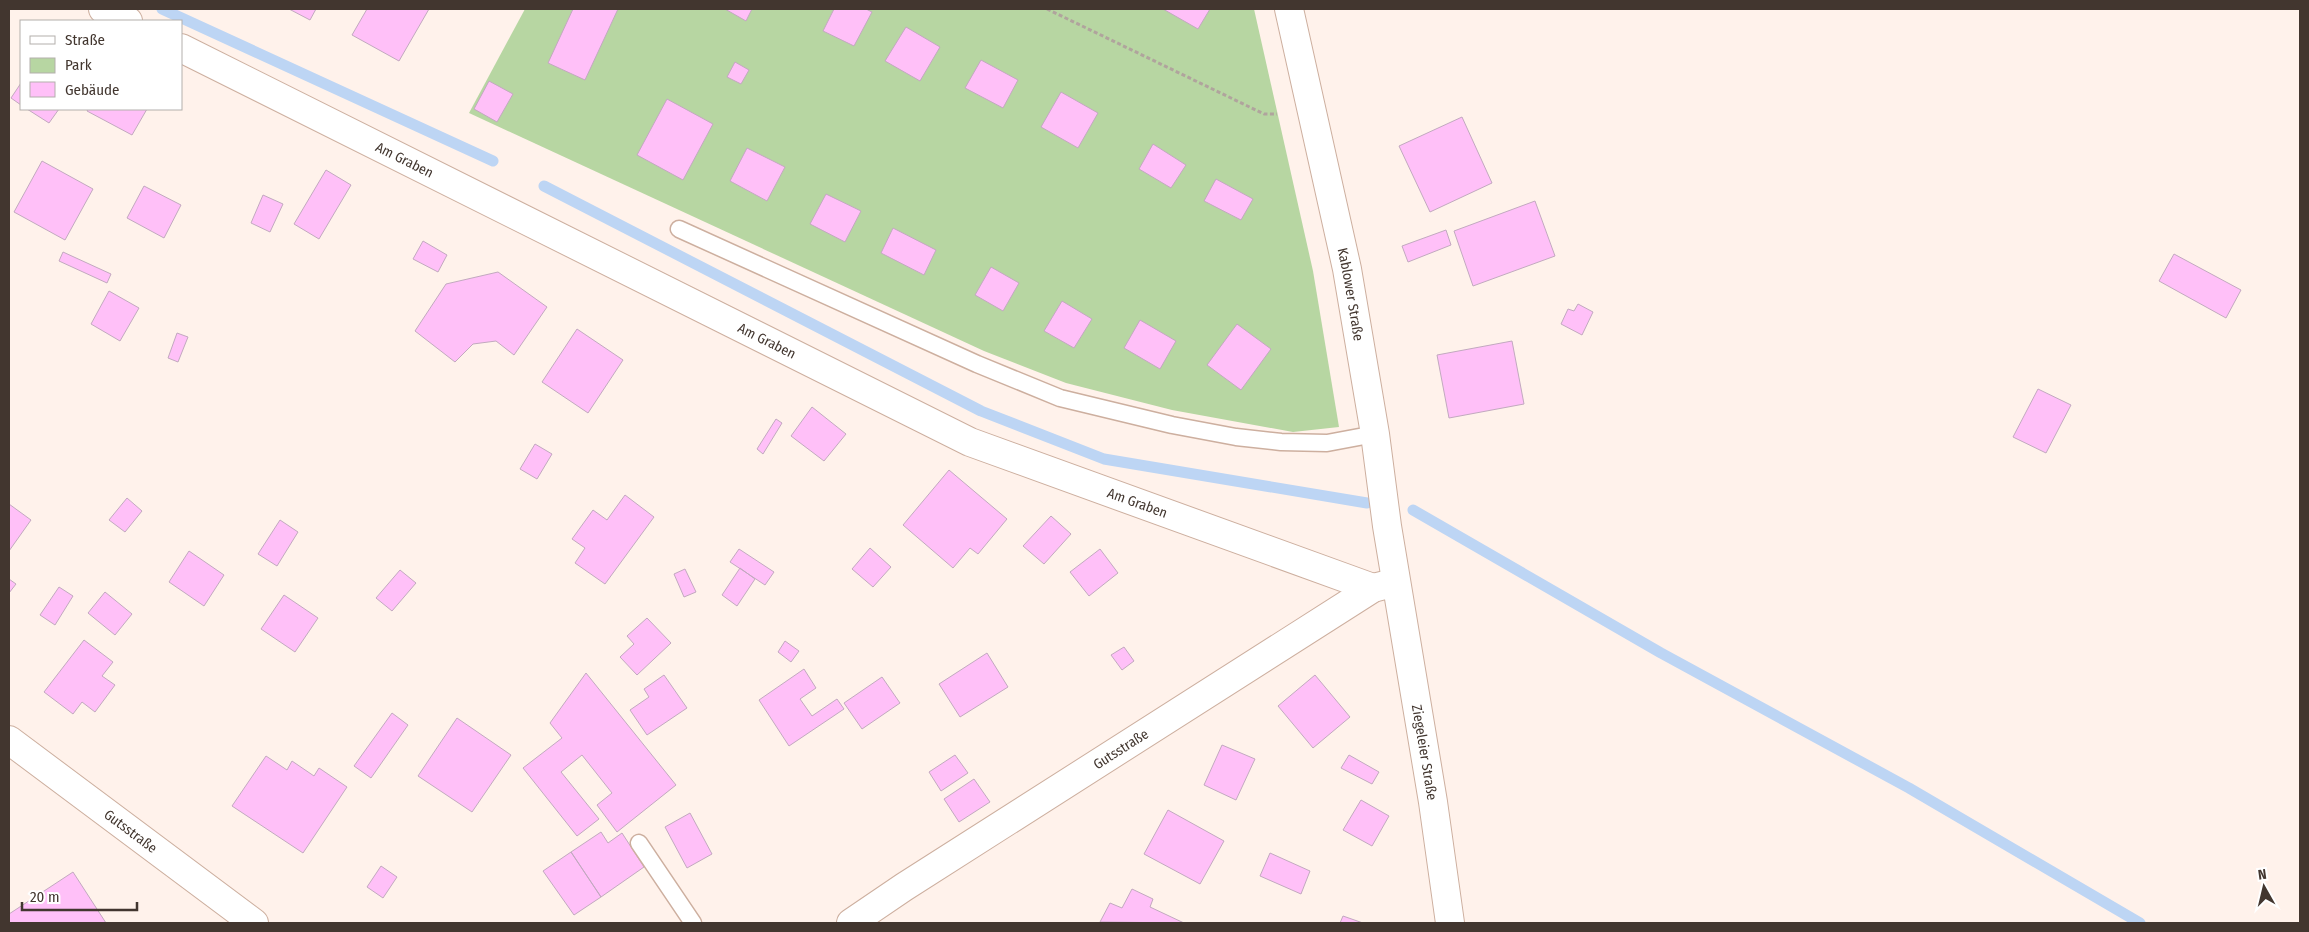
<svg xmlns="http://www.w3.org/2000/svg" width="2309" height="932" viewBox="0 0 2309 932" font-family="'Fira Sans Condensed',sans-serif">
  <style>
    .green { fill: #b7d6a2 }
    .lines { fill: none; stroke-linecap: round; stroke-linejoin: round }
    .stream { stroke: #bdd5f4; stroke-width: 11 }
    .building { fill: #ffc0f8; stroke: #c2a9bf }
    .lane-casing { stroke: #cdaf9f; stroke-width: 19 }
    .street-casing { stroke: #cdaf9f; stroke-width: 30 }
    .path { stroke: #b0a49d; stroke-width: 3; stroke-dasharray: 4 2.5; stroke-linecap: butt }
    .lane { stroke: #fff; stroke-width: 16 }
    .street { stroke: #fff; stroke-width: 28 }
    .labels { text-anchor: middle; dominant-baseline: central; stroke-width: 4.5; stroke-linejoin: round; paint-order: stroke }
    .street-label { font-size: 14px; fill: #42362f; stroke: #fff }
  </style>
  <rect width="100%" height="100%" fill="#fff2eb"/>
  <path class="green" d="M 525,9 L 1254,9 L 1313,271 L 1339,427 L 1293,432 L 1172,410 L 1066,383 L 984,351 L 469,113 Z"/>
  <g class="lines">
    <path class="stream" d="M 162,9 L 493,161
      M 544,186 L 981,411 L 1104,459 L 1367,503
      M 1413,510 L 1661,653 L 1909,788 L 2140,923"/>
  </g>
  <path class="building" d="M 289,9 L 316,9 L 310,20 Z
    M 367,9 L 429,9 L 399,61 L 352,35 Z
    M 573,9 L 618,9 L 585,80 L 548,63 Z
    M 725,9 L 752,9 L 746,21 Z
    M 834,9 L 866,9 L 872,12 L 854,46 L 823,31 Z
    M 1163,9 L 1210,9 L 1198,29 Z
    M 906,27 L 940,47 L 920,81 L 885,61 Z
    M 981,60 L 1018,80 L 1003,108 L 965,88 Z
    M 735,62 L 749,70 L 741,84 L 727,77 Z
    M 489,81 L 513,94 L 497,122 L 474,109 Z
    M 21,83 L 21,105 L 11,98 Z
    M 1061,92 L 1098,113 L 1078,148 L 1041,127 Z
    M 667,99 L 713,124 L 683,180 L 637,155 Z
    M 27,109 L 59,109 L 49,123 Z
    M 88,109 L 147,109 L 132,135 L 87,111 Z
    M 1462,117 L 1492,183 L 1430,212 L 1399,146 Z
    M 1153,144 L 1186,165 L 1171,188 L 1139,169 Z
    M 747,148 L 785,167 L 767,201 L 730,181 Z
    M 42,161 L 93,189 L 65,240 L 14,212 Z
    M 326,170 L 351,185 L 319,239 L 294,224 Z
    M 1216,179 L 1253,199 L 1241,220 L 1204,201 Z
    M 144,186 L 181,205 L 164,238 L 127,218 Z
    M 826,194 L 861,211 L 845,242 L 810,224 Z
    M 263,195 L 283,204 L 270,232 L 251,223 Z
    M 1535,201 L 1555,256 L 1473,286 L 1454,231 Z
    M 893,228 L 936,250 L 924,275 L 881,253 Z
    M 1446,230 L 1451,245 L 1408,262 L 1402,246 Z
    M 423,241 L 447,255 L 438,272 L 413,259 Z
    M 63,252 L 111,274 L 107,283 L 59,261 Z
    M 2174,254 L 2241,290 L 2226,318 L 2159,281 Z
    M 991,267 L 1019,283 L 1003,311 L 975,295 Z
    M 498,272 L 547,307 L 514,355 L 496,341 L 473,344 L 455,362 L 415,331 L 446,284 Z
    M 109,291 L 139,308 L 120,341 L 91,324 Z
    M 1062,301 L 1092,319 L 1074,348 L 1044,331 Z
    M 1578,304 L 1593,312 L 1582,335 L 1561,324 L 1568,309 L 1574,311 Z
    M 1140,320 L 1176,341 L 1160,369 L 1124,348 Z
    M 1237,324 L 1271,349 L 1241,390 L 1207,365 Z
    M 577,329 L 623,360 L 588,413 L 542,382 Z
    M 177,333 L 188,337 L 178,362 L 168,358 Z
    M 1512,341 L 1524,404 L 1449,418 L 1437,355 Z
    M 2038,389 L 2071,405 L 2046,453 L 2013,437 Z
    M 812,407 L 846,434 L 824,461 L 791,436 Z
    M 776,419 L 782,423 L 763,454 L 757,449 Z
    M 535,444 L 552,454 L 537,479 L 520,469 Z
    M 949,470 L 1007,519 L 978,554 L 970,548 L 953,568 L 903,525 Z
    M 625,495 L 654,517 L 605,584 L 575,563 L 585,548 L 572,539 L 593,510 L 607,520 Z
    M 127,498 L 142,511 L 125,532 L 109,520 Z
    M 9,504 L 31,520 L 9,551 Z
    M 1051,516 L 1071,534 L 1044,564 L 1023,546 Z
    M 280,520 L 298,532 L 277,566 L 258,554 Z
    M 870,548 L 891,567 L 873,587 L 852,569 Z
    M 739,549 L 774,572 L 765,585 L 730,562 Z
    M 1100,549 L 1118,573 L 1089,596 L 1070,572 Z
    M 189,551 L 224,575 L 204,606 L 169,582 Z
    M 740,568 L 755,579 L 737,606 L 722,595 Z
    M 685,569 L 696,592 L 684,597 L 674,574 Z
    M 400,570 L 416,583 L 392,611 L 376,598 Z
    M 9,579 L 16,584 L 9,593 Z
    M 59,587 L 73,596 L 55,625 L 40,615 Z
    M 105,592 L 132,614 L 115,635 L 88,613 Z
    M 284,595 L 318,618 L 295,652 L 261,629 Z
    M 647,618 L 671,643 L 637,675 L 620,657 L 634,644 L 627,636 Z
    M 84,640 L 113,662 L 102,676 L 115,685 L 95,712 L 82,702 L 73,714 L 44,692 Z
    M 785,641 L 799,651 L 791,662 L 778,652 Z
    M 1124,647 L 1134,661 L 1122,670 L 1111,655 Z
    M 987,653 L 1008,687 L 960,717 L 939,684 Z
    M 804,669 L 816,688 L 800,699 L 812,716 L 837,699 L 844,709 L 789,746 L 759,700 Z
    M 586,673 L 676,785 L 617,832 L 597,805 L 612,793 L 582,755 L 561,772 L 599,819 L 577,836 L 523,768 L 562,738 L 550,723 Z
    M 664,675 L 687,708 L 647,735 L 630,710 L 649,697 L 644,689 Z
    M 1315,675 L 1350,717 L 1313,748 L 1278,706 Z
    M 882,677 L 900,703 L 862,729 L 844,703 Z
    M 392,713 L 408,725 L 371,778 L 354,766 Z
    M 457,718 L 511,755 L 472,812 L 418,776 Z
    M 1222,745 L 1255,759 L 1236,800 L 1204,785 Z
    M 955,755 L 968,773 L 941,791 L 929,772 Z
    M 1349,755 L 1379,772 L 1372,784 L 1341,768 Z
    M 266,756 L 287,770 L 292,761 L 314,776 L 319,768 L 347,787 L 303,853 L 232,806 Z
    M 974,779 L 990,802 L 959,822 L 944,799 Z
    M 1361,800 L 1389,816 L 1372,846 L 1343,830 Z
    M 1168,810 L 1224,841 L 1200,884 L 1144,854 Z
    M 690,813 L 712,854 L 687,868 L 665,827 Z
    M 601,832 L 608,843 L 622,833 L 644,867 L 601,897 L 571,852 Z
    M 571,852 L 601,897 L 574,915 L 543,871 Z
    M 1270,853 L 1310,871 L 1301,894 L 1260,876 Z
    M 381,866 L 397,877 L 383,898 L 367,887 Z
    M 73,872 L 106,923 L 9,923 L 9,914 Z
    M 1132,889 L 1153,899 L 1150,907 L 1184,923 L 1100,922 L 1110,903 L 1122,908 Z
    M 1343,916 L 1363,923 L 1340,923 Z"/>
  <g class="lines">
    <g class="lane-casing">
      <path id="lane" d="M 679,229 L 977,364 L 1060,398 L 1172,425 L 1236,437 L 1281,442 L 1327,443 L 1375,434
        M 639,843 L 693,923"/>
    </g>
    <g class="street-casing">
      <g id="street">
        <path d="M 103,9 L 128,21"/>
        <path id="s1" d="M 1289,9 L 1347,269 L 1375,434 L 1387,526 L 1433,802 L 1450,923"/>
        <path id="s2" d="M 181,48 L 970,442 L 1373,588"/>
        <path id="s3" d="M 9,740 L 254,923"/>
        <path id="s4" d="M 851,923 L 904,887 L 1373,588 L 1385,585"/>
      </g>
    </g>
    <path class="path" d="M 1047,9 L 1264,114 L 1277,114"/>
    <use href="#lane" class="lane"/>
    <use href="#street" class="street"/>
  </g>
  <g class="labels">
    <g class="street-label">
      <text stroke="none"><textPath href="#s2" startOffset="250">Am Graben</textPath></text>
      <text stroke="none"><textPath href="#s1" startOffset="292">Kablower Straße</textPath></text>
      <text stroke="none"><textPath href="#s2" startOffset="655">Am Graben</textPath></text>
      <text stroke="none"><textPath href="#s2" startOffset="1060">Am Graben</textPath></text>
      <text stroke="none"><textPath href="#s4" startOffset="321">Gutsstraße</textPath></text>
      <text stroke="none"><textPath href="#s1" startOffset="756">Ziegeleier Straße</textPath></text>
      <text stroke="none"><textPath href="#s3" startOffset="152">Gutsstraße</textPath></text>
    </g>
  </g>
  <rect width="2309" height="932" fill="none" stroke="#42362f" stroke-width="20"/>
  <rect x="20" y="20" width="162" height="90" fill="#ffffff" stroke="#b3afac"/>
  <rect x="30" y="36" width="25" height="8" fill="#ffffff" stroke="#b3afac"/>
  <text x="65" y="45" font-size="15" fill="#42362f">Straße</text>
  <rect x="30" y="58" width="25" height="15" fill="#b7d6a2" stroke="#b3afac"/>
  <text x="65" y="70" font-size="15" fill="#42362f">Park</text>
  <rect x="30" y="82" width="25" height="15" fill="#ffc0f8" stroke="#b3afac"/>
  <text x="65" y="95" font-size="15" fill="#42362f">Gebäude</text>
  <g transform="translate(2264 887) rotate(352)" stroke="#ffffff" stroke-width="4" paint-order="stroke">
  <path d="M0-4L9 19L0 12L-9 19Z" fill="#42362f"/>
  <text y="-8" font-size="14" font-weight="bold" text-anchor="middle" fill="#42362f">N</text>
  </g>
  <path d="M22 902v8h115v-8" fill="none" stroke="#42362f" stroke-width="2.5"/>
  <text x="30" y="902" font-size="15" fill="#42362f" stroke="#ffffff" stroke-width="4" paint-order="stroke">20 m</text>
</svg>
